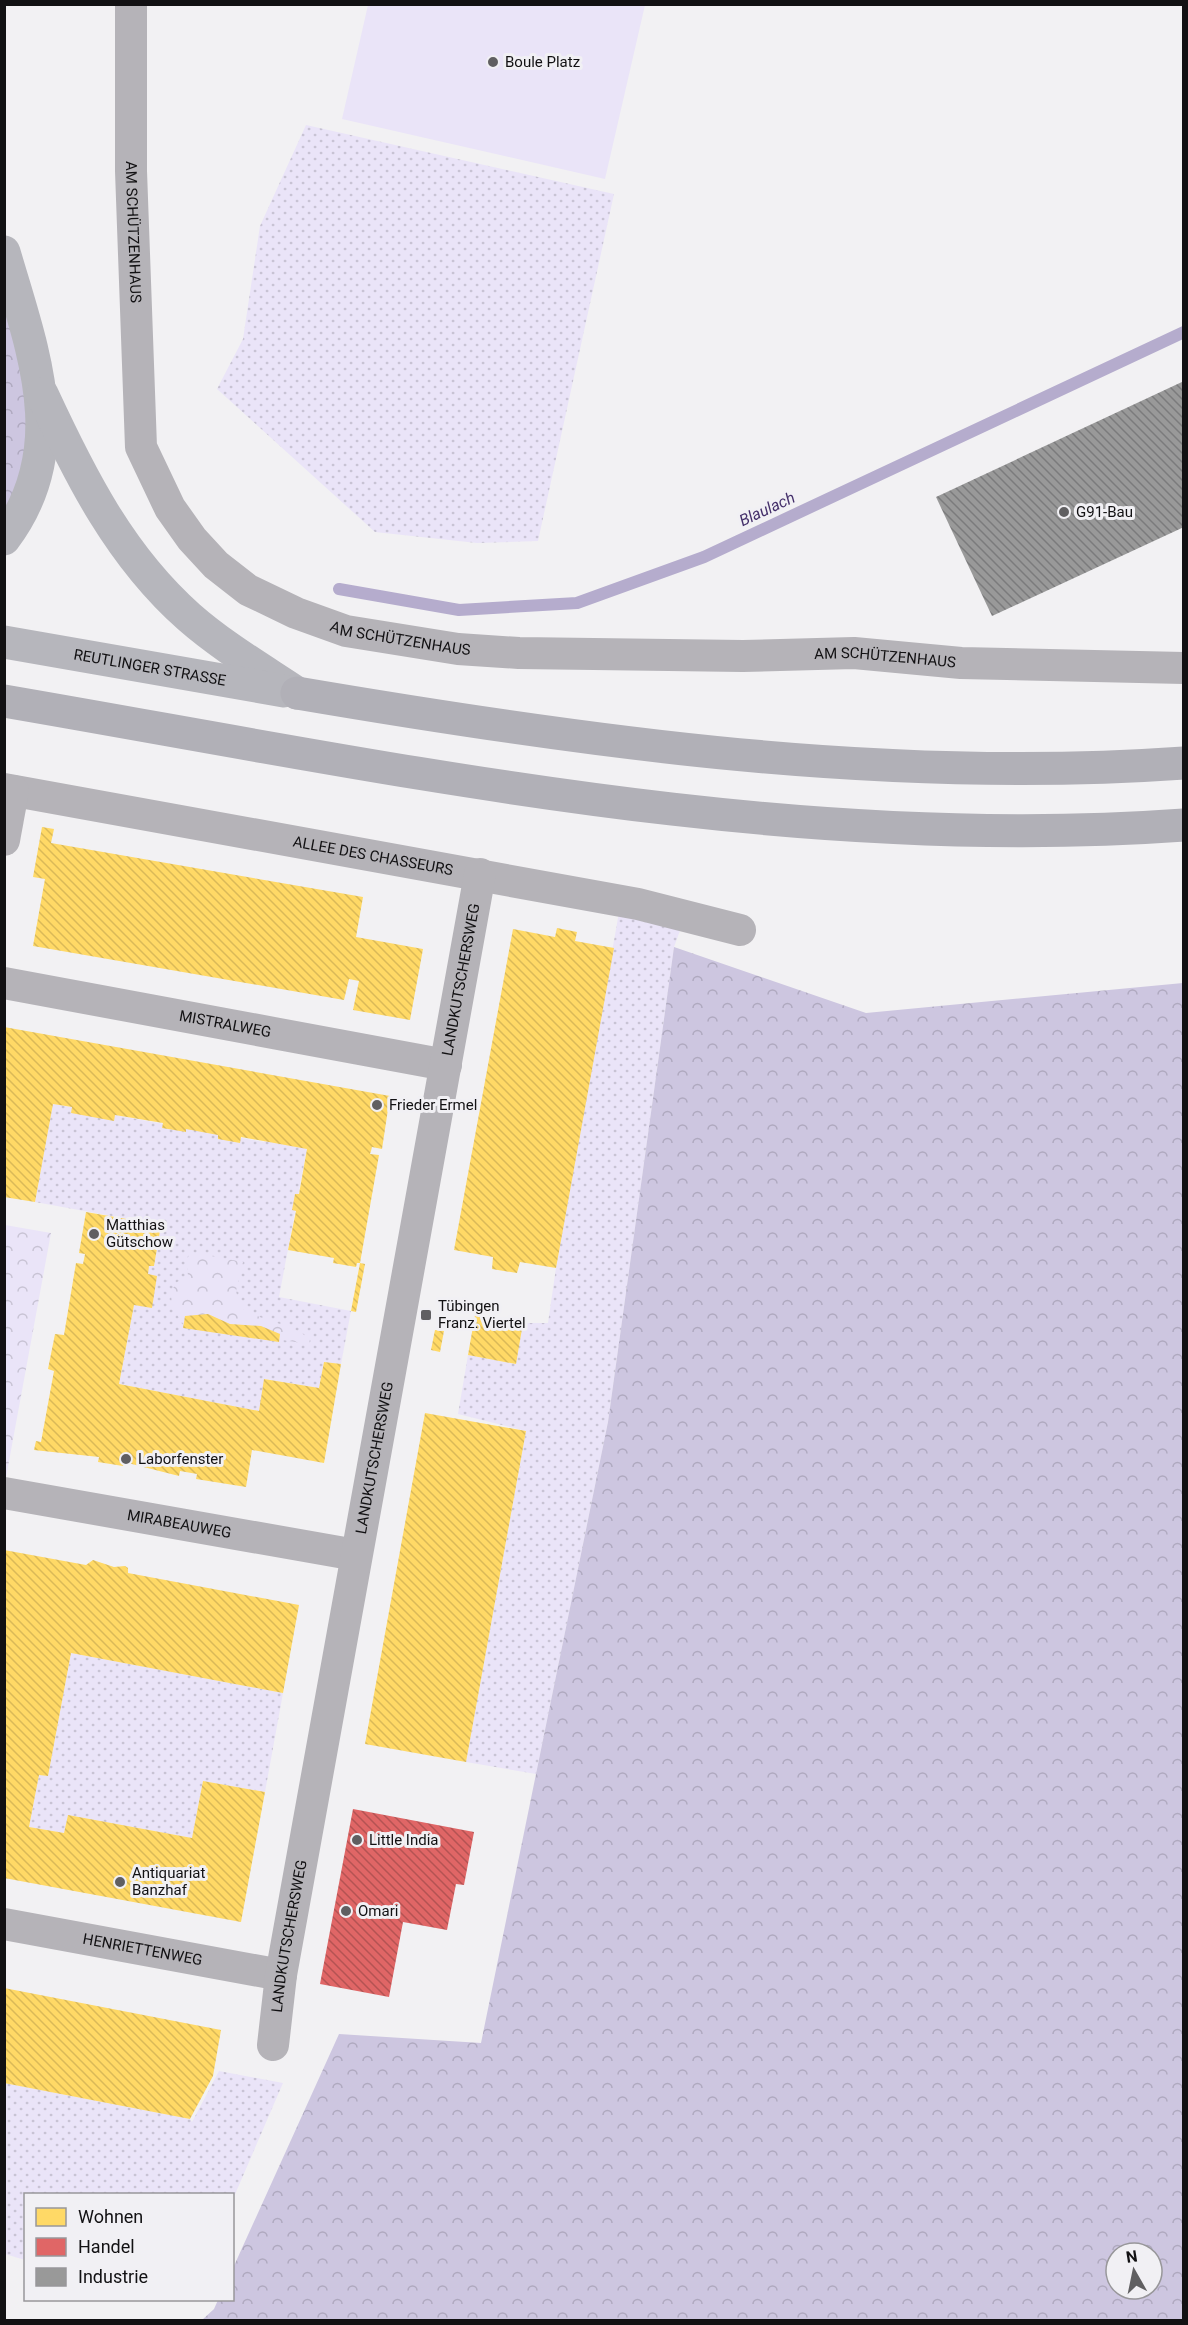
<svg xmlns="http://www.w3.org/2000/svg" width="1188" height="2325" viewBox="0 0 1188 2325" font-family="Roboto,sans-serif">
  <style>
    .grass { fill: url(#grass-dots) }
    .forest { fill: url(#forest-crowns); fill-rule: evenodd }
    .park { fill: url(#park-crowns) }
    .pitch { fill: #eae4f8 }
    .homes { fill: url(#homes-back-hatch) }
    .shops { fill: url(#shops-back-hatch) }
    .industry { fill: url(#industry-back-hatch) }
    .lines { fill: none; stroke-linecap: round; stroke-linejoin: round }
    .stream { stroke: #b5accd; stroke-width: 12 }
    .street { stroke: #b5b3b8; stroke-width: 32 }
    .primary { stroke: #b6b6bc; stroke-width: 33 }
    .highway { stroke: #b1b0b7; stroke-width: 33 }
    .poi-dot { fill: #605f61; stroke: #f1f0f4; stroke-width: 2 }
    .labels { text-anchor: middle; dominant-baseline: central; stroke-width: 6; stroke-linejoin: round; paint-order: stroke }
    .poi-label { font-size: 15px; fill: #121113; stroke: #f1f0f4; text-anchor: start }
    .street-label { font-size: 15px; fill: #121113; stroke: #f1f0f4 }
    .water-label { font-size: 16px; font-style: italic; fill: #442f6a; stroke: #f1f0f4 }
  </style>
  <defs>
    <pattern id="grass-dots" width="8" height="8" patternUnits="userSpaceOnUse" patternTransform="scale(1.5)"><rect width="8" height="8" fill="#eae4f8"/><path d="M2 2h.1M6 6h.1" fill="none" stroke="#c8c3d4" stroke-width="1.8" stroke-linecap="round"/></pattern>
    <pattern id="forest-crowns" width="20" height="18" patternUnits="userSpaceOnUse" patternTransform="scale(1.5)"><rect width="20" height="18" fill="#cdc6e0"/><path d="M2 6a3 3 0 1 1 6 0M12 15a3 3 0 1 1 6 0" fill="none" stroke="#afa9bf"/></pattern>
    <pattern id="park-crowns" width="20" height="18" patternUnits="userSpaceOnUse" patternTransform="scale(1.5)"><rect width="20" height="18" fill="#eae4f8"/><path d="M2 6a3 3 0 1 1 6 0M12 15a3 3 0 1 1 6 0" fill="none" stroke="#c8c3d4"/></pattern>
    <pattern id="homes-back-hatch" width="6" height="6" patternUnits="userSpaceOnUse" patternTransform="scale(1.5)"><rect width="6" height="6" fill="#ffd966"/><path d="M-1 5l2 2M0 0l6 6M5-1l2 2" fill="none" stroke="#dab958"/></pattern>
    <pattern id="shops-back-hatch" width="6" height="6" patternUnits="userSpaceOnUse" patternTransform="scale(1.5)"><rect width="6" height="6" fill="#e06666"/><path d="M-1 5l2 2M0 0l6 6M5-1l2 2" fill="none" stroke="#b45353"/></pattern>
    <pattern id="industry-back-hatch" width="6" height="6" patternUnits="userSpaceOnUse" patternTransform="scale(1.5)"><rect width="6" height="6" fill="#999"/><path d="M-1 5l2 2M0 0l6 6M5-1l2 2" fill="none" stroke="#7b7b7c"/></pattern>
  </defs>
  <rect width="100%" height="100%" fill="#f2f1f3"/>
  <path class="grass" d="M 306,125 L 614,194 L 538,541 L 477,543 L 375,532 L 217,389 L 243,339 L 260,226 Z
    M 621,901 L 686,914 L 674,947 L 608,1422 L 536,1774 L 466,1762 L 526,1431 L 458,1414 L 468,1355 L 516,1364 L 523,1323 L 548,1323 L 556,1268 Z
    M 53,1104 L 264,1142 L 266,1135 L 308,1143 L 279,1297 L 351,1311 L 341,1364 L 324,1362 L 319,1388 L 265,1379 L 259,1411 L 119,1384 L 134,1305 L 149,1266 L 154,1266 L 161,1225 L 35,1202 Z
    M 71,1653 L 283,1693 L 265,1792 L 203,1781 L 192,1838 L 68,1815 L 64,1833 L 29,1827 L 39,1775 L 48,1776 Z
    M 219,2071 L 283,2083 L 233,2199 L 232,2194 L 26,2194 L 25,2260 L 5,2254 L 4,2083 L 190,2119 L 192,2122 Z"/>
  <path class="forest" d="M 4,252 L 42,394 L 4,539 Z
    M 674,947 L 866,1013 L 1183,983 L 1183,2320 L 202,2320 L 214,2309 L 218,2300 L 232,2300 L 233,2268 L 339,2034 L 481,2043 L 608,1422 ZM 1116,2253 L 1152,2253 L 1152,2289 L 1116,2289 Z"/>
  <path class="park" d="M 5,1225 L 51,1233 L 5,1483 Z
    M 190,1252 L 243,1262 L 236,1291 L 240,1307 C 261,1322 289,1322 310,1339 L 309,1344 L 184,1325 C 174,1311 165,1297 177,1282 L 188,1277 L 187,1260 Z"/>
  <path class="pitch" d="M 368,5 L 645,5 L 605,179 L 342,119 Z"/>
  <path class="homes" d="M 42,827 L 54,829 L 51,843 L 363,897 L 356,937 L 423,949 L 410,1020 L 353,1010 L 359,981 L 349,979 L 344,1000 L 33,946 L 45,879 L 33,877 Z
    M 557,928 L 577,932 L 575,941 L 614,948 L 556,1268 L 520,1262 L 517,1273 L 492,1269 L 493,1257 L 454,1250 L 513,929 L 555,937 Z
    M 4,1027 L 390,1096 L 382,1149 L 372,1147 L 371,1151 L 370,1154 L 379,1155 L 360,1263 L 357,1263 L 356,1267 L 333,1263 L 334,1258 L 288,1250 L 296,1211 L 292,1210 L 295,1194 L 299,1194 L 307,1149 L 241,1137 L 240,1143 L 218,1139 L 218,1135 L 186,1129 L 186,1132 L 162,1128 L 163,1123 L 115,1115 L 114,1121 L 71,1113 L 72,1107 L 53,1104 L 35,1202 L 4,1197 Z
    M 86,1212 L 161,1225 L 154,1266 L 149,1266 L 148,1274 L 157,1276 L 152,1308 L 134,1305 L 119,1384 L 259,1411 L 264,1379 L 319,1388 L 324,1362 L 341,1364 L 324,1463 L 252,1450 L 246,1487 L 196,1479 L 197,1474 L 180,1471 L 179,1476 L 124,1462 L 123,1466 L 98,1462 L 99,1457 L 34,1450 L 36,1441 L 41,1442 L 54,1371 L 48,1369 L 55,1334 L 64,1335 L 76,1263 L 83,1264 L 85,1254 L 79,1253 Z
    M 360,1263 L 365,1264 L 356,1312 L 351,1311 Z
    M 208,1314 L 230,1324 L 261,1326 L 280,1334 L 279,1342 L 183,1328 L 185,1316 Z
    M 475,1315 L 523,1323 L 516,1364 L 468,1355 Z
    M 435,1330 L 444,1331 L 440,1352 L 431,1350 Z
    M 425,1413 L 526,1431 L 466,1762 L 365,1744 Z
    M 4,1550 L 86,1565 L 93,1560 L 114,1567 L 125,1566 L 128,1568 L 128,1573 L 299,1605 L 283,1693 L 71,1653 L 48,1776 L 39,1775 L 29,1827 L 64,1833 L 68,1815 L 192,1838 L 203,1781 L 265,1792 L 241,1922 L 4,1878 Z
    M 4,1988 L 221,2030 L 213,2076 L 190,2119 L 4,2083 Z"/>
  <path class="shops" d="M 353,1809 L 474,1832 L 464,1885 L 456,1884 L 447,1930 L 403,1922 L 389,1997 L 320,1984 Z"/>
  <path class="industry" d="M 1184,381 L 1184,527 L 992,616 L 936,497 Z"/>
  <g class="lines">
    <path class="stream" d="M 339,589 L 459,610 L 577,603 L 704,557 L 1184,332"/>
    <g class="street">
      <path id="s1" d="M 131,4 L 131,171 L 141,447 L 170,508 L 192,539 L 216,565 L 248,590 L 296,613 L 346,631 L 458,649 L 519,653 L 743,656 L 854,653 L 961,663 L 1184,668"/>
      <path id="s2" d="M 4,789 L 638,904 L 740,930"/>
      <path d="M 4,840 L 13,791"/>
      <path id="s3" d="M 4,983 L 446,1065"/>
      <path id="s4" d="M 4,1493 L 356,1555"/>
      <path id="s5" d="M 4,1924 L 281,1975"/>
      <path id="s6" d="M 273,2045 L 281,1975 L 480,874"/>
    </g>
    <g class="primary">
      <path d="M 4,252 C 32,349 73,448 4,539"/>
      <path d="M 42,394 C 80,476 120,556 189,617 C 222,646 261,669 297,693"/>
      <path id="s7" d="M 4,642 L 284,691"/>
    </g>
    <path class="highway" d="M 297,693 C 591,743 885,784 1184,763
      M 4,701 C 394,768 786,854 1184,825"/>
  </g>
  <g class="poi-dot">
    <circle cx="493" cy="62" r="6"/>
    <circle cx="1064" cy="512" r="6"/>
    <circle cx="377" cy="1105" r="6"/>
    <circle cx="94" cy="1234" r="6"/>
    <rect x="420" y="1309" width="12" height="12" rx="3"/>
    <circle cx="126" cy="1459" r="6"/>
    <circle cx="357" cy="1840" r="6"/>
    <circle cx="120" cy="1882" r="6"/>
    <circle cx="346" cy="1911" r="6"/>
  </g>
  <g class="labels">
    <g class="poi-label">
      <text x="505" y="62">Boule Platz</text>
      <text x="1076" y="512">G91-Bau</text>
      <text x="389" y="1105">Frieder Ermel</text>
      <text x="106" y="1225">Matthias<tspan x="106" dy="17">Gütschow</tspan></text>
      <text x="438" y="1306">Tübingen<tspan x="438" dy="17">Franz. Viertel</tspan></text>
      <text x="138" y="1459">Laborfenster</text>
      <text x="369" y="1840">Little India</text>
      <text x="132" y="1873">Antiquariat<tspan x="132" dy="17">Banzhaf</tspan></text>
      <text x="358" y="1911">Omari</text>
    </g>
    <g class="street-label">
      <text stroke="none"><textPath href="#s1" startOffset="228">AM SCHÜTZENHAUS</textPath></text>
      <text stroke="none"><textPath href="#s1" startOffset="786">AM SCHÜTZENHAUS</textPath></text>
      <text stroke="none"><textPath href="#s1" startOffset="1272">AM SCHÜTZENHAUS</textPath></text>
      <text stroke="none"><textPath href="#s7" startOffset="148">REUTLINGER STRASSE</textPath></text>
      <text stroke="none"><textPath href="#s2" startOffset="375">ALLEE DES CHASSEURS</textPath></text>
      <text stroke="none"><textPath href="#s6" startOffset="1082">LANDKUTSCHERSWEG</textPath></text>
      <text stroke="none"><textPath href="#s3" startOffset="225">MISTRALWEG</textPath></text>
      <text stroke="none"><textPath href="#s6" startOffset="596">LANDKUTSCHERSWEG</textPath></text>
      <text stroke="none"><textPath href="#s4" startOffset="178">MIRABEAUWEG</textPath></text>
      <text stroke="none"><textPath href="#s6" startOffset="110">LANDKUTSCHERSWEG</textPath></text>
      <text stroke="none"><textPath href="#s5" startOffset="141">HENRIETTENWEG</textPath></text>
    </g>
    <g class="water-label">
      <text transform="translate(767 509) rotate(-25)">Blaulach</text>
    </g>
  </g>
  <rect width="1188" height="2325" fill="none" stroke="#121113" stroke-width="12"/>
  <rect x="24" y="2193" width="210" height="108" fill="#f1f0f4" stroke="#98979a" stroke-width="1.5"/>
  <rect x="36" y="2208" width="30" height="18" fill="#ffd966" stroke="#98979a" stroke-width="1.5"/>
  <text x="78" y="2223" font-size="18" fill="#121113">Wohnen</text>
  <rect x="36" y="2238" width="30" height="18" fill="#e06666" stroke="#98979a" stroke-width="1.5"/>
  <text x="78" y="2253" font-size="18" fill="#121113">Handel</text>
  <rect x="36" y="2268" width="30" height="18" fill="#999999" stroke="#98979a" stroke-width="1.5"/>
  <text x="78" y="2283" font-size="18" fill="#121113">Industrie</text>
  <g transform="translate(1134 2271) rotate(351)"><circle r="28" fill="#f1f0f4" stroke="#98979a" stroke-width="1.5"/>
  <path d="M0-4.5L10 22L0 15L-10 22Z" fill="#605f61"/>
  <text y="-9" font-size="16" font-weight="bold" text-anchor="middle" fill="#121113">N</text>
  </g>
</svg>
